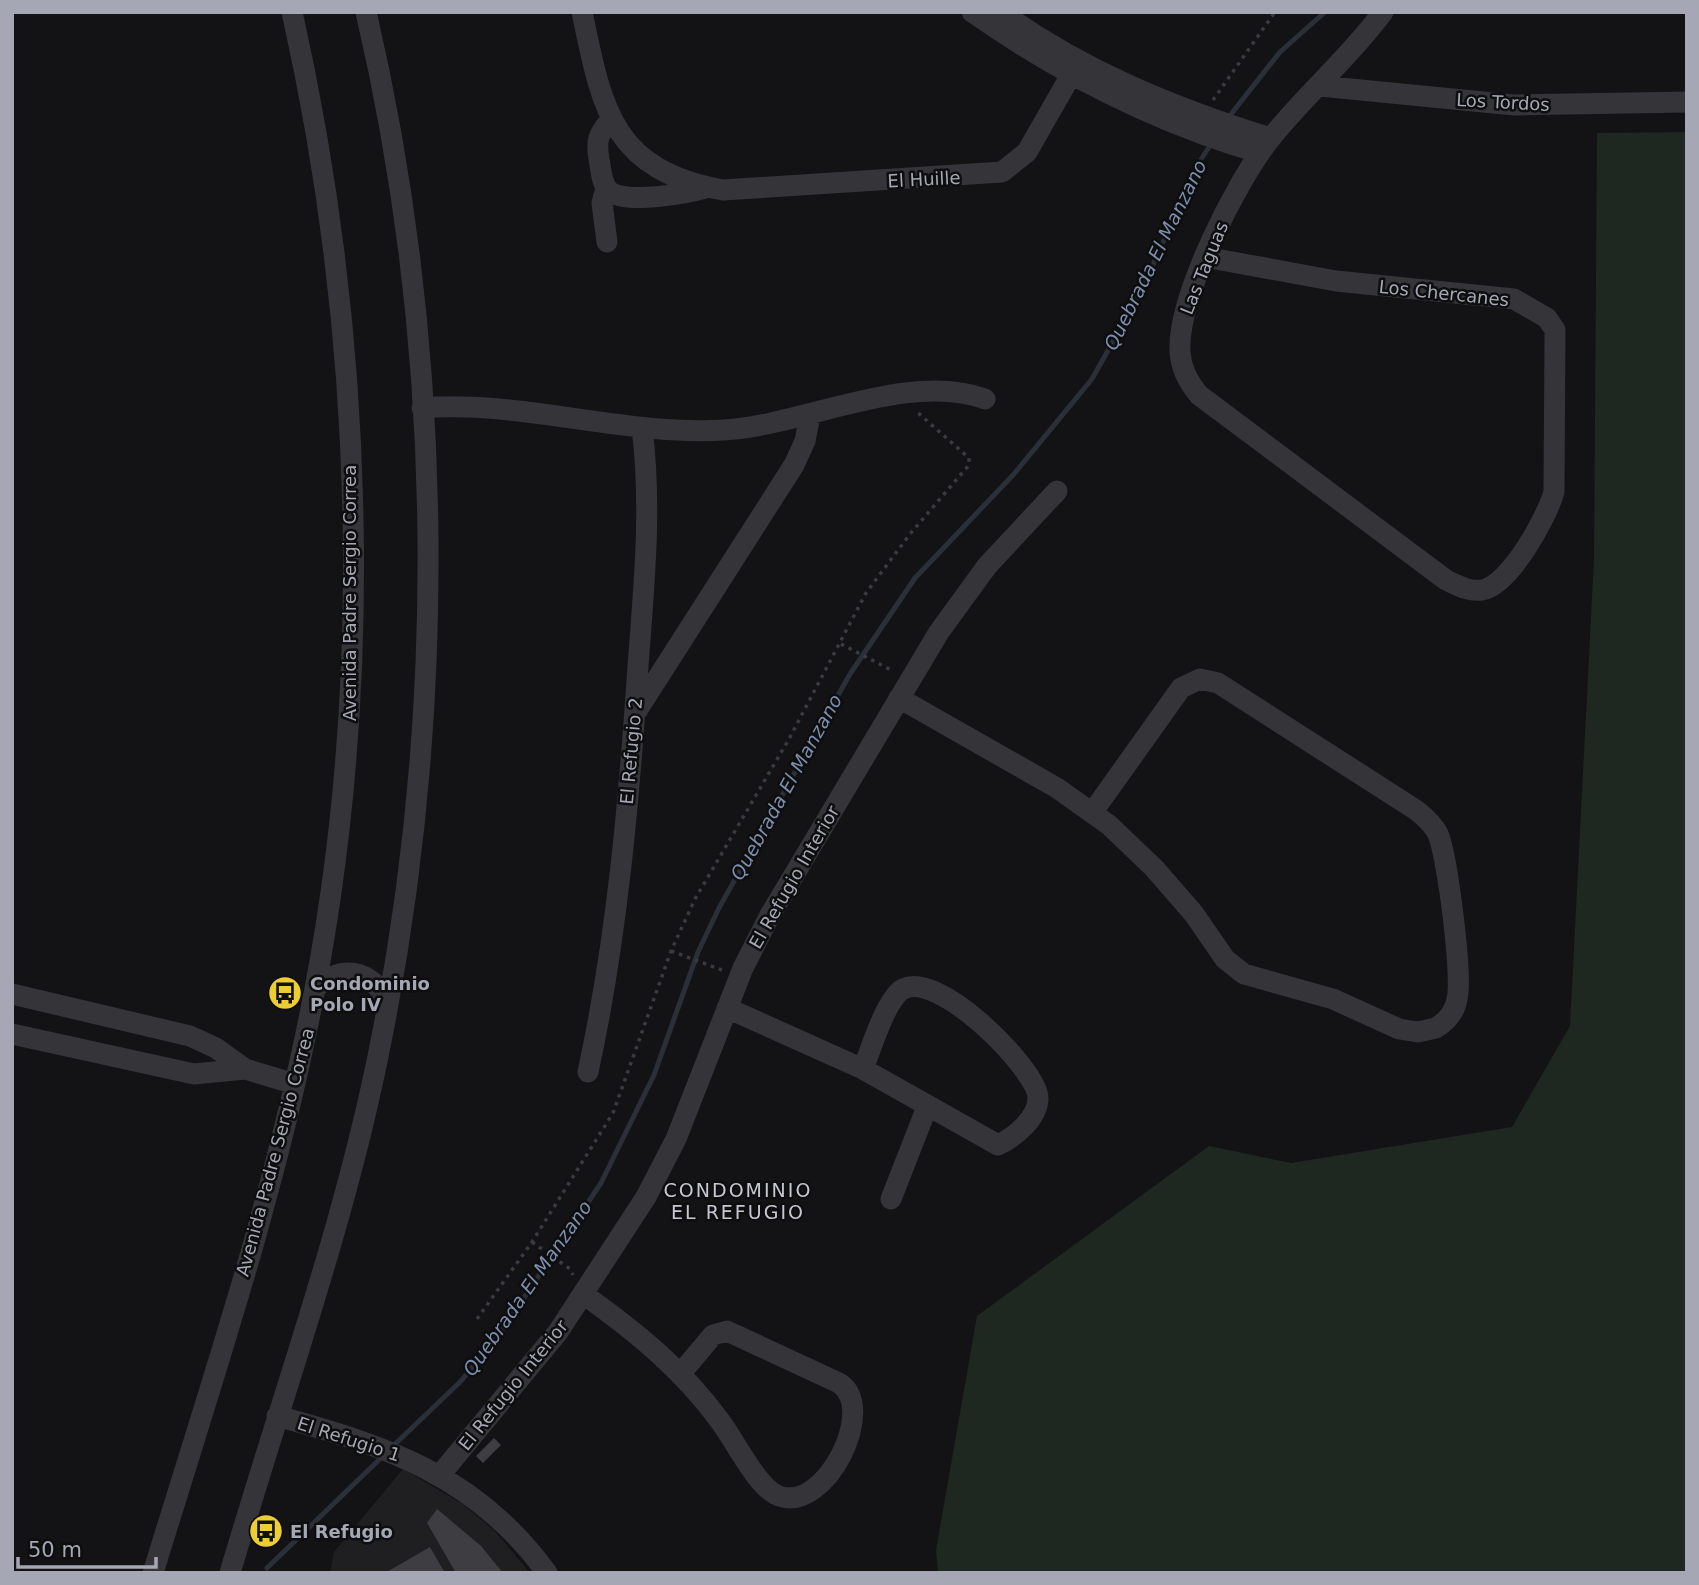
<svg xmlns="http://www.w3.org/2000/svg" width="1699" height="1585" viewBox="0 0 1699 1585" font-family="'DejaVu Sans',sans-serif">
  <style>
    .built { fill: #1f1f21 }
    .green { fill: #1f2721 }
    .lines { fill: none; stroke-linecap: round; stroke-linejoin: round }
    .stream { stroke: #2a2f38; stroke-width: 5 }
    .building { fill: #3d3d42 }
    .path { stroke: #3a3b40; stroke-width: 3.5; stroke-dasharray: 3.5 5; stroke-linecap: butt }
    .minor { stroke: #343439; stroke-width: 21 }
    .labels { text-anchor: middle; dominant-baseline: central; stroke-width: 5; stroke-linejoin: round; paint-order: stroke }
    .street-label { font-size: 18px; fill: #a5a7b5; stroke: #0e0e0f }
    .poi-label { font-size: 18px; font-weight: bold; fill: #a5a7b5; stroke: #0e0e0f; text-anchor: start }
    .water-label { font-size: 19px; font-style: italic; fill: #7d8faf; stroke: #0e0e0f }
    .neighbourhood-label { font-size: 19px; letter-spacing: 2px; fill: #c6c7d1; stroke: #0e0e0f }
  </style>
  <rect width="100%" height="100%" fill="#131315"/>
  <path class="built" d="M 403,1469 L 461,1503 L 494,1530 L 530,1573 L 330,1573 L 334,1552 Z"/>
  <path class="green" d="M 1687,132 L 1687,1573 L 938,1573 L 936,1550 L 977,1316 L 1209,1146 L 1291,1163 L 1512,1127 L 1570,1026 L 1594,559 L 1597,133 Z"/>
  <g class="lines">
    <path class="stream" d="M 1228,118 L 1280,52 L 1325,12
      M 391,1448 L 461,1381 L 501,1332 L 601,1183 L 654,1075 L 698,952 L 719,908 L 850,674 L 915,578 L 1014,474 L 1092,379 L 1139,295 L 1200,161 L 1211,144
      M 267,1568 L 384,1455"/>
  </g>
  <path class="building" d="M 494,1438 L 501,1445 L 483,1463 L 476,1456 Z
    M 437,1509 L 481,1546 L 503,1573 L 456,1573 L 427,1523 Z
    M 430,1547 L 445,1573 L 385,1573 Z"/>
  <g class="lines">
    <path class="path" d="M 1213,100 L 1275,12
      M 841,644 L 893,671
      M 671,951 L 722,970
      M 532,1242 L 570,1269 L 573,1275
      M 477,1319 L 532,1242 L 613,1113 L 671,951 L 695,899 L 789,739 L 866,593 L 910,534 L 969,465 L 969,458 L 916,411"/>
    <path class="minor" d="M 582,12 C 602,109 612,170 723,190 L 1002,172 L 1027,152 L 1079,61
      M 972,12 C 1062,75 1155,122 1260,153
      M 1001,12 C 1083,71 1174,108 1270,138
      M 1320,86 L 1514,105 L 1687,102
      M 610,121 C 598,134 596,141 599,159 C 601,169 601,182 608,190 C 621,205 690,194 708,187
      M 606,188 L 602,203 L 607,242
      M 1205,257 L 1336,281 L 1514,299 L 1547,318 L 1555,330 L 1554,492 C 1547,517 1510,585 1482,590 C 1469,592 1457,585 1446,580 L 1199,395 C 1188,382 1181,369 1180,352 C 1177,298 1236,182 1270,139 C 1305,95 1349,58 1383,12
      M 422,408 C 523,400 622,436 724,430 C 805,425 908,371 985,399
      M 899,698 L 1057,788 L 1109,825 L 1154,868 L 1194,914 L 1225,959 L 1244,974 L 1333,999 L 1399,1029 L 1418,1032 L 1436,1028 C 1447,1021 1455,1012 1457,999 C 1463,977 1447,855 1438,834 C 1433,824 1425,817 1416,810 L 1218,683 L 1200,679 L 1181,688 L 1092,813
      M 636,712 L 794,465 L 805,441 L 810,416
      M 315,988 C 343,963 372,970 388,1003
      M 12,994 L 190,1036 L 216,1048 L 245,1069 L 295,1084
      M 727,1008 L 863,1069 L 998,1145 C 1015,1137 1038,1118 1038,1098 C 1038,1070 934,964 900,991 C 884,1005 871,1049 863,1069
      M 12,1034 L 194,1074 L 245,1069
      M 588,1072 C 617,939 629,802 638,666 C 644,586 652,507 642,428
      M 891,1199 L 927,1107
      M 583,1294 C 635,1331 682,1369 720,1421 C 734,1439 758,1489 779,1496 C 826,1513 878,1407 839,1383 L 727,1331 L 713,1335 L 681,1373
      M 277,1416 C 387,1446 477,1476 547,1573
      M 440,1475 L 558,1332 L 646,1197 L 676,1139 L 743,968 L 770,915 L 939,632 L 987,566 L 1057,491
      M 153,1573 C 209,1390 271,1207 309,1019 C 376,693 365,337 292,12
      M 230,1573 C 279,1405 340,1238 376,1066 C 448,723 446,355 366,12"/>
  </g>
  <defs>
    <g id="bus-disc" transform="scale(1.75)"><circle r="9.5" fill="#eccd34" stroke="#0e0e0f"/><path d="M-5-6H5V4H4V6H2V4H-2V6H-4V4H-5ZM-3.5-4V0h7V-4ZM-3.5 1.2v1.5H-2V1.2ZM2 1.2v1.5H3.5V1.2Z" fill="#111"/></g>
  </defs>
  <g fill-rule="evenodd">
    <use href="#bus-disc" x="285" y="993"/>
    <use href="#bus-disc" x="266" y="1531"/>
  </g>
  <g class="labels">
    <g class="street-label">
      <text transform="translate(1503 102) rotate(3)">Los Tordos</text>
      <text transform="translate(924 179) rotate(-3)">El Huille</text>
      <text transform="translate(1204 268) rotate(-68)">Las Taguas</text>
      <text transform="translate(1444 293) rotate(6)">Los Chercanes</text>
      <text transform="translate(349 593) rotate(-90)">Avenida Padre Sergio Correa</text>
      <text transform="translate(631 751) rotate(-85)">El Refugio 2</text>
      <text transform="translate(794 877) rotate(-60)">El Refugio Interior</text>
      <text transform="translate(275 1152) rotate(-75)">Avenida Padre Sergio Correa</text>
      <text transform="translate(513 1385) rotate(-51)">El Refugio Interior</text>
      <text transform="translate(349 1439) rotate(18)">El Refugio 1</text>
    </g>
    <g class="poi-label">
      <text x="310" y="983">Condominio<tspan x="310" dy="21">Polo IV</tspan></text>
      <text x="290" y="1531">El Refugio</text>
    </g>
    <g class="water-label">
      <text transform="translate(1155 255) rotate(-64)">Quebrada El Manzano</text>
      <text transform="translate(786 787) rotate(-61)">Quebrada El Manzano</text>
      <text transform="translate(527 1288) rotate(-55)">Quebrada El Manzano</text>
    </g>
    <g class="neighbourhood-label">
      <text x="738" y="1190">CONDOMINIO<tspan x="738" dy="22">EL REFUGIO</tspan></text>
    </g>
  </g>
  <rect width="1699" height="1585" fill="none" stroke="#a5a7b5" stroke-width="28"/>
  <path d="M18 1557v10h138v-10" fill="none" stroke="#a5a7b5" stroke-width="3.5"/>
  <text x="28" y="1557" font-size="21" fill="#a5a7b5" stroke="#0e0e0f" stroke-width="5" paint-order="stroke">50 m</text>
</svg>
